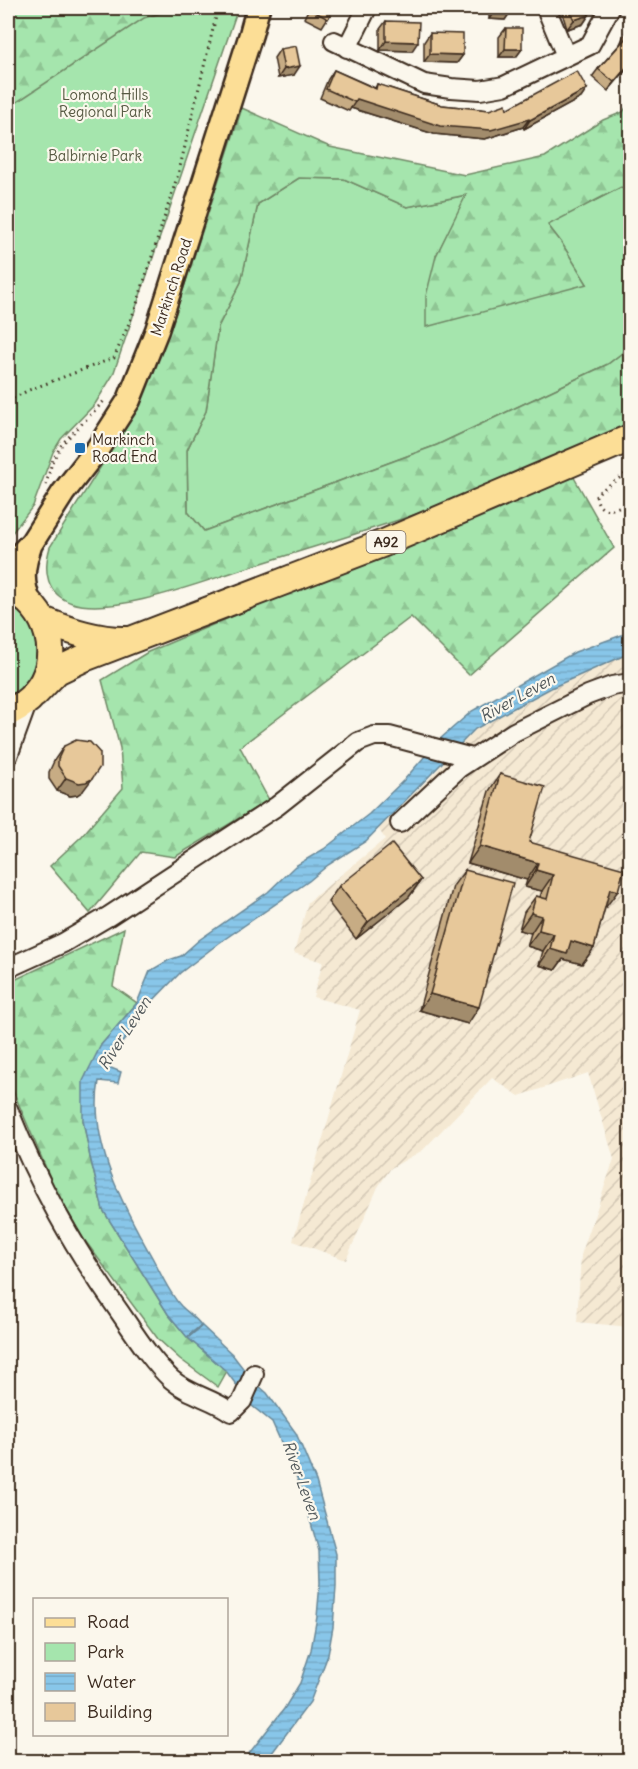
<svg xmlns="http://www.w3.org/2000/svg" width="638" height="1769" viewBox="0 0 638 1769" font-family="Delius,sans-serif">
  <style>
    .industrial { fill: url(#industrial-furrows) }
    .green { fill: #a5e5ad; stroke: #708866; stroke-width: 1.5 }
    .forest { fill: url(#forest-firs); stroke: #708866; stroke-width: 1.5 }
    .water { fill: url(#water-rules); stroke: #698898; stroke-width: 1.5 }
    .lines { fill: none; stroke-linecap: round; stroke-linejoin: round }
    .minor-casing { stroke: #3b2a1e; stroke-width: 22 }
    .major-casing { stroke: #3b2a1e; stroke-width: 27 }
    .highway-casing { stroke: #3b2a1e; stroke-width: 30 }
    .path { stroke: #3b2a1e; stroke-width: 3; stroke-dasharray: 1.5 4.5; stroke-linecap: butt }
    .minor { stroke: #fbf7ec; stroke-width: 18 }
    .major { stroke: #fcde96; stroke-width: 22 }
    .highway { stroke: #fcde96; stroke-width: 26 }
    .wall { fill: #c7ac84; stroke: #3b2a1e; stroke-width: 1.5 }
    .shaded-wall { fill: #a28c6c; stroke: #3b2a1e; stroke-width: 1.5 }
    .building { fill: #e7c89a; stroke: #3b2a1e; stroke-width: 1.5 }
    .poi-dot { fill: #1f6fb2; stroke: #fbf7ec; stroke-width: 2 }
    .labels { text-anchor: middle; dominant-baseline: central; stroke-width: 4.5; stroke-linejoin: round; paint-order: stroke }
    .shield { fill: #fbf7ec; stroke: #75685c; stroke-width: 1.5 }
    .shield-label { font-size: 14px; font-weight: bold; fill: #3b2a1e }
    .park-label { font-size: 15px; fill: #565942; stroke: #fbf7ec }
    .street-label { font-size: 15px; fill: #3b2a1e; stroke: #fbf7ec }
    .poi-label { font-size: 15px; fill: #3b2a1e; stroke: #fbf7ec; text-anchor: start }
    .water-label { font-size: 16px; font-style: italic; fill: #52595b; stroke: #fbf7ec }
  </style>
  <defs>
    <pattern id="industrial-furrows" width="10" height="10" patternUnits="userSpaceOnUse" patternTransform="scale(1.5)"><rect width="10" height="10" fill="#f5e9d3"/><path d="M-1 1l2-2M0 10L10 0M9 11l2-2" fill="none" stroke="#d3c8b5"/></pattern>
    <pattern id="forest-firs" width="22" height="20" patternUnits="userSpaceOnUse" patternTransform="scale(1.5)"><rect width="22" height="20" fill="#a5e5ad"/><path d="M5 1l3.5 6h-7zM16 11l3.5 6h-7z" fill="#8fc594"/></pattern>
    <pattern id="water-rules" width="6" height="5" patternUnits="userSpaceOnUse" patternTransform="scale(1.5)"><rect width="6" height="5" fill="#88c6e9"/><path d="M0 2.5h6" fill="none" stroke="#76aac7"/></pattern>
  </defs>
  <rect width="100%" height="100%" fill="#fbf7ec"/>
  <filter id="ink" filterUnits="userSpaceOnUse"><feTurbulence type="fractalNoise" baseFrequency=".0167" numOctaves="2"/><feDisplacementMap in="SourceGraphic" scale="12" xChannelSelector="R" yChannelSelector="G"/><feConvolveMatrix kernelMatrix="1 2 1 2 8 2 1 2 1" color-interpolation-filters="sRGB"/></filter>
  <g filter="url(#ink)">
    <path class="industrial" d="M 630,653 L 630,1327 L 577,1322 L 581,1255 L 614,1159 L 588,1073 L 519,1096 L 492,1078 L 423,1150 L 391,1168 L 378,1187 L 346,1260 L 293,1241 L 360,1010 L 313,997 L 323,962 L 294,953 L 308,902 L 385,839 L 378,828 L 428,780 L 475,729 L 551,688 Z"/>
    <path class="green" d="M 8,8 L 238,8 L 113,375 L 95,404 L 61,439 L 53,452 L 33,506 L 8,538 Z
      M 299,178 L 344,179 L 407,207 L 467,195 L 436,256 L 587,284 L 561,242 L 547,224 L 622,187 L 630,193 L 630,347 L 608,364 L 437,445 L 204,531 L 188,512 L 187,450 L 206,411 L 218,327 L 241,282 L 258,204 Z
      M 8,602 C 46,628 47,673 8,699 Z"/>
    <path class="forest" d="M 8,8 L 177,8 L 144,18 L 8,108 Z
      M 630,102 L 630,193 L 621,187 L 548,225 L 561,242 L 587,284 L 426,327 L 426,296 L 436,256 L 466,195 L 407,207 L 344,179 L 299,178 L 258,204 L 241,282 L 218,327 L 206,411 L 187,450 L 188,512 L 204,531 L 437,445 L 608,364 L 630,347 L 630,423 C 593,439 556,456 518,473 C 499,481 480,491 460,499 C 388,525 313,547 240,570 C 199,583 113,616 72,603 C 46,594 43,571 50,547 L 136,411 L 149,381 L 175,315 L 242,108 L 330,147 L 465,175 L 545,157 L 603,120 L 623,112 Z
      M 572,474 L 614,548 L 469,675 L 411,617 L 240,747 L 269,800 L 175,857 L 141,852 L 90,913 L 50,866 L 82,836 L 123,788 L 120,748 L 102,680 L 148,652 Z
      M 124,928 L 113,986 L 137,1003 L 101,1045 L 83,1120 L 90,1157 L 103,1210 L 168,1314 L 188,1338 L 227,1371 L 218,1387 L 180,1359 L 158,1339 L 83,1238 L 55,1189 L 8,1079 L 8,983 Z"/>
    <path class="water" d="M 630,632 L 630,653 L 551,688 L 475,729 L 366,841 L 328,865 L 309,881 L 219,943 L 180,973 L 145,1009 L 139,1023 L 119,1046 L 106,1066 L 121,1072 L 118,1083 L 99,1081 C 88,1142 124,1208 153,1259 C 161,1274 169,1293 181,1306 C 188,1313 195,1317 201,1325 L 187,1337 L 168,1314 L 103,1210 L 90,1157 L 83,1120 L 83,1081 L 101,1045 L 137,1003 L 150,971 L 169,960 L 181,956 L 199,940 L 268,892 L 295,866 L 324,849 L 369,814 L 404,780 L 440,739 L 472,711 L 575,652 Z
      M 202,1326 L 232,1354 L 252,1380 L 267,1393 L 296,1433 L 316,1481 L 336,1554 L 336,1587 L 333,1627 L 328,1655 L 310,1702 L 266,1761 L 243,1761 L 284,1709 L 300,1683 L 311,1650 L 317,1617 L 320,1583 L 319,1551 L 300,1485 L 272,1422 L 252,1406 L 226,1371 L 188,1338 Z"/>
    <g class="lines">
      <g class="minor-casing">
        <path id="minor" d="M 546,8 L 566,56
          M 334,41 L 424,84 L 451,88 L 480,90 L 504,86 L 590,45 L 610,8
          M 347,48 L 367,8
          M 8,756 L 28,701
          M 400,823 L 459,768 L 514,732 L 588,695 L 612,686 L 630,683
          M 8,968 L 63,943 L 109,916 L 277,806 L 358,742 L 374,736 L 389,736 L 472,758
          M 8,1109 C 39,1186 73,1247 121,1314 C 136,1336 151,1360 171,1379 C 189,1395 212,1398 231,1412 L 242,1401 L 254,1374"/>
      </g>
      <g class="major-casing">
        <path id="major" d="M 8,567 L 32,542 L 63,493 L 98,448 L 129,400 L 157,330 L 251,34 L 258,8
          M 29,601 C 21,581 23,566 30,546"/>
      </g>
      <g class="highway-casing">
        <path id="highway" d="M 8,589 C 49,605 65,660 34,694 C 27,703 17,708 8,713
          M 43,620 C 69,631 99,641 127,640
          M 35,694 L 57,671 L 84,658 L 384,543 L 630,438"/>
      </g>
      <path class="path" d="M 8,401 L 29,390 L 114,358 L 136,307 L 179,171 L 218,8
        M 630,471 L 600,491 L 596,496 C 600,518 616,508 630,502
        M 46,485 L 52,462 L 62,444 L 106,399
        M 8,1744 L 11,1762"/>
      <use href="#minor" class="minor"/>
      <use href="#major" class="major"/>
      <use href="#highway" class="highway"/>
    </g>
    <path class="wall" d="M 309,8 L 334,8 L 322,27 L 304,18 Z
      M 489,8 L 511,8 L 511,11 L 505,20 L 489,19 Z
      M 562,8 L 587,8 L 589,15 L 583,24 L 567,29 L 561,9 Z
      M 386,21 L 412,51 L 380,50 L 380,29 Z
      M 630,22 L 630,65 L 608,91 L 592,77 L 598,69 L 620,44 Z
      M 506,28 L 522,49 L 516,57 L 499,57 L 499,37 Z
      M 430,33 L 463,55 L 457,63 L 424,62 L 424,42 Z
      M 280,49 L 294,75 L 278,78 L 274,58 Z
      M 334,70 L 375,88 L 377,84 L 442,105 L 489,110 L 507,109 L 587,89 L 581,98 L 524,129 L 523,127 L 485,139 L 434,134 L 351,108 L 349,111 L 320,98 L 328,79 Z
      M 64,746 L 83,791 L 77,795 L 70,796 L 57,791 L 49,779 L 49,772 L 55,759 Z
      M 500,774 L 529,842 L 606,907 L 605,907 L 594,948 L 582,964 L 563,959 L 555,970 L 539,965 L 543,951 L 527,946 L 531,933 L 519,930 L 524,912 L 536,896 L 540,897 L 542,891 L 525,887 L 527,880 L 468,863 L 489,791 Z
      M 465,870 L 468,1024 L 419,1010 L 453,886 Z
      M 421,880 L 409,897 L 356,939 L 328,902 L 339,886 Z"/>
    <path class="shaded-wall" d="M 495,11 L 511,11 L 505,20 L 489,19 Z
      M 589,15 L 583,24 L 567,29 L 574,20 Z
      M 386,41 L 418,42 L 412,51 L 380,50 Z
      M 505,49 L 522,49 L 516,57 L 499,57 Z
      M 430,54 L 463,55 L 457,63 L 424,62 Z
      M 630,63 L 630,65 L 608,91 L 614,82 Z
      M 300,66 L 294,75 L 278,78 L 284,69 Z
      M 587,89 L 581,98 L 524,129 L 530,120 Z
      M 357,99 L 529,119 L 523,127 L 485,139 L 434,134 L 351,108 Z
      M 66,778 L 92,779 L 83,791 L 77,795 L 70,796 L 57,791 Z
      M 480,846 L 538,863 L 527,880 L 468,863 Z
      M 536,870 L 553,875 L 542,891 L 525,887 Z
      M 421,880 L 409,897 L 356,939 L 368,922 Z
      M 610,889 L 618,891 L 606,907 L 598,905 Z
      M 531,913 L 542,916 L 531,933 L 519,930 Z
      M 539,930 L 554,934 L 543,951 L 527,946 Z
      M 571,941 L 594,948 L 582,964 L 563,959 L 555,970 L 539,965 L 550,949 Z
      M 430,994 L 479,1007 L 468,1024 L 419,1010 Z"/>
    <path class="building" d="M 311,8 L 334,8 L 328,19 L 310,9 Z
      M 495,8 L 511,8 L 511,11 L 495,11 Z
      M 569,8 L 587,8 L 589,15 L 574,20 Z
      M 386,21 L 419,22 L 418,42 L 386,41 Z
      M 630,26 L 630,63 L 614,82 L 598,69 L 625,39 Z
      M 506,28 L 522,28 L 522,49 L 505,49 Z
      M 430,33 L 463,34 L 463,55 L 430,54 Z
      M 296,46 L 300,66 L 284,69 L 280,49 Z
      M 334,70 L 376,89 L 377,84 L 442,105 L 489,110 L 506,104 L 507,109 L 577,71 L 587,89 L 530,120 L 529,119 L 491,130 L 440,126 L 357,99 L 355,102 L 326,89 Z
      M 76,740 L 90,742 L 100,753 L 100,767 L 92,779 L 86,782 L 79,783 L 66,778 L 58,766 L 58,759 L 64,746 Z
      M 500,774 L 545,787 L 529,842 L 624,869 L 618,891 L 610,889 L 594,948 L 571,941 L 567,954 L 550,949 L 554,934 L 539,930 L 542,916 L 531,913 L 536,896 L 547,899 L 553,875 L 536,870 L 538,863 L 480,846 Z
      M 392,844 L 421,880 L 368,922 L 339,886 Z
      M 465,870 L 513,883 L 479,1007 L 430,994 Z"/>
  </g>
  <rect class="poi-dot" x="74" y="442" width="12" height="12" rx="3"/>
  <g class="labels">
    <rect class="shield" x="366.5" y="531" width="39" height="22" rx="4.5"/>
    <g class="shield-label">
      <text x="386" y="542">A92</text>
    </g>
    <g class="park-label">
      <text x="105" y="94">Lomond Hills<tspan x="105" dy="17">Regional Park</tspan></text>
      <text x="95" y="155">Balbirnie Park</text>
    </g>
    <g class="street-label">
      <text transform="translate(171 287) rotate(-72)">Markinch Road</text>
    </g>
    <g class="poi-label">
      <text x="92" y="439">Markinch<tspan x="92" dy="17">Road End</tspan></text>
    </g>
    <g class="water-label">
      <text transform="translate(517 697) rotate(-29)">River Leven</text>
      <text transform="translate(124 1033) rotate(-57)">River Leven</text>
      <text transform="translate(302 1480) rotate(70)">River Leven</text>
    </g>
  </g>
  <rect width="638" height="1769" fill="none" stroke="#fbf7ec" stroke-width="30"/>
  <rect x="15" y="15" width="608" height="1739" fill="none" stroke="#3b2a1e" stroke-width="2" filter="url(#ink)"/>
  <rect x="33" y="1598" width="195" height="138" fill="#fbf7ec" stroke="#aea59a" stroke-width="1.5"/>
  <rect x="45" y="1618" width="30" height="9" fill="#fcde96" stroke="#aea59a" stroke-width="1.5"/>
  <text x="87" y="1628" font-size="18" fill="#3b2a1e">Road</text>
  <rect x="45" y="1643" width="30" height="18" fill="#a5e5ad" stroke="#aea59a" stroke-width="1.5"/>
  <text x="87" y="1658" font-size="18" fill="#3b2a1e">Park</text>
  <rect x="45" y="1673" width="30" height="18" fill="url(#water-rules)" stroke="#aea59a" stroke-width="1.5"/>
  <text x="87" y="1688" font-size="18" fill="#3b2a1e">Water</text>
  <rect x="45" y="1703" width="30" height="18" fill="#e7c89a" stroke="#aea59a" stroke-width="1.5"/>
  <text x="87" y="1718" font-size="18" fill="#3b2a1e">Building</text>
</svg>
